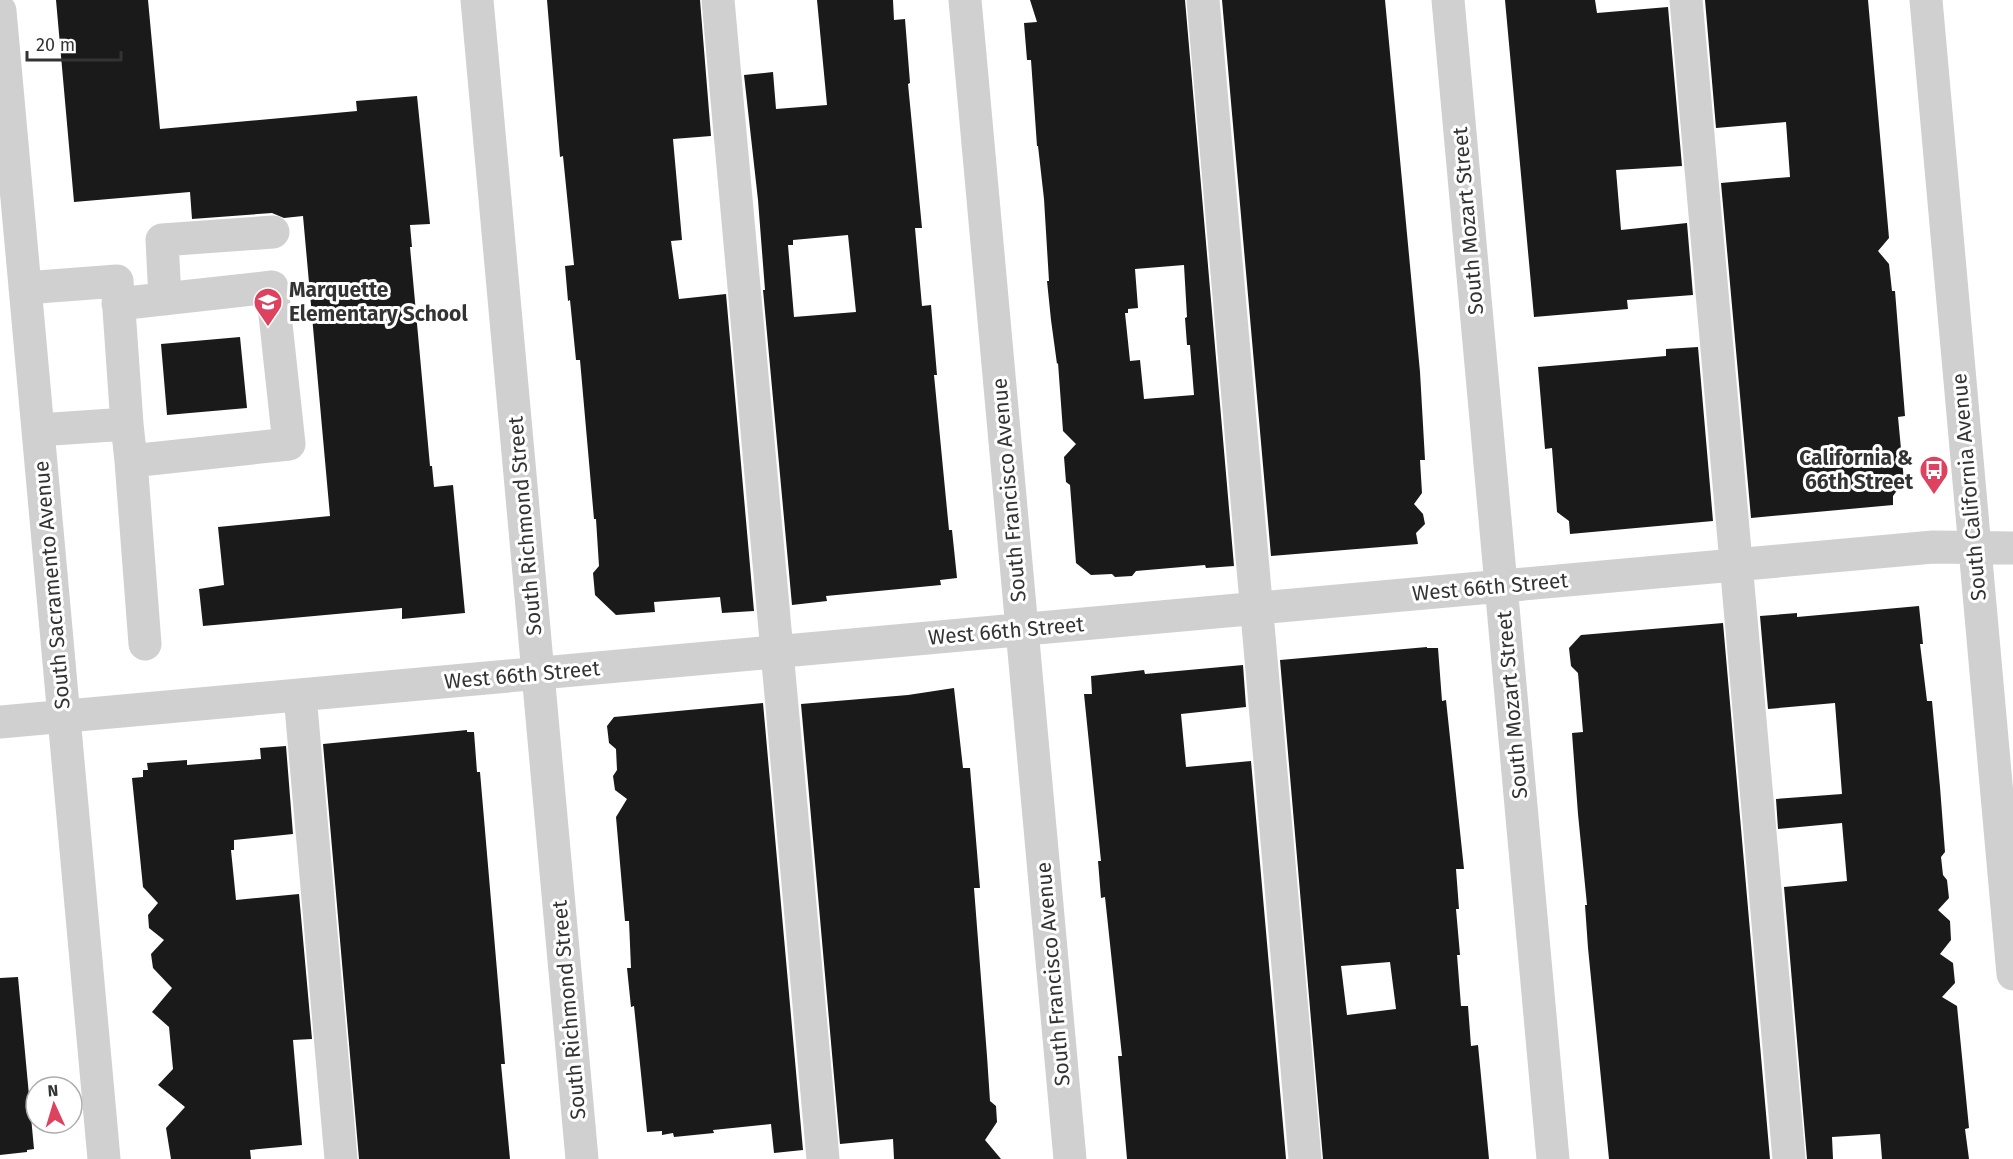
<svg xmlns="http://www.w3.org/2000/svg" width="2013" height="1159" viewBox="0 0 2013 1159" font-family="'Fira Sans',sans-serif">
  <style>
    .building { fill: #1a1a1a; fill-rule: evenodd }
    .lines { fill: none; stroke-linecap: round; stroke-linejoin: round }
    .minor { stroke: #d0d0d0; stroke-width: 33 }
    .labels { text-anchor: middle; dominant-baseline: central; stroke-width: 6; stroke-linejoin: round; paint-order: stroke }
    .street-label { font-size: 21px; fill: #333; stroke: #fff }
    .poi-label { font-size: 21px; font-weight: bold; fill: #333; stroke: #fff; text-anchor: start }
  </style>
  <rect width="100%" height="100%" fill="#fff"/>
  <path class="building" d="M 56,0 L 148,0 L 160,129 L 357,111 L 356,101 L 417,96 L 430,224 L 410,225 L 412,247 L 410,247 L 430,466 L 432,466 L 434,487 L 453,485 L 465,613 L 402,619 L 402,608 L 203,626 L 199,589 L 224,585 L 218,527 L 330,516 L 303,216 L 284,218 L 272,213 L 192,219 L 190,192 L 74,202 Z
    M 547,0 L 700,0 L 711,136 L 673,139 L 682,240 L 671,241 L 679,299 L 726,294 L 754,611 L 722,613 L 720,597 L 654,602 L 655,612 L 616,615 L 595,595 L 593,573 L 599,566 L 596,519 L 594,519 L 580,360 L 576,360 L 570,300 L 568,301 L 565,266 L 574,265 L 563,156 L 560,157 Z
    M 817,0 L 893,0 L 894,20 L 905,19 L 910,83 L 908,84 L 922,228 L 915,228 L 922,306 L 931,305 L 937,375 L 934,375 L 945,489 L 949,530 L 952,530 L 957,578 L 940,580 L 941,585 L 826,596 L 827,601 L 792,605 L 763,290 L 765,290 L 758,200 L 744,75 L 773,72 L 776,109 L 827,105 ZM 848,235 L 856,312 L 794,317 L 788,245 L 793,245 L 793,240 Z
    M 1030,0 L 1185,0 L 1234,566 L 1206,568 L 1205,565 L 1136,571 L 1132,576 L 1115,577 L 1112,574 L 1091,575 L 1076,563 L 1070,485 L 1066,482 L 1064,457 L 1076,444 L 1063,431 L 1058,363 L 1057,364 L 1051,320 L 1047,281 L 1049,281 L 1044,199 L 1038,146 L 1037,146 L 1031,60 L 1027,60 L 1024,23 L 1037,22 ZM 1184,265 L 1187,317 L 1185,318 L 1187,345 L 1190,345 L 1194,395 L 1144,399 L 1140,360 L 1130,361 L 1125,313 L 1128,313 L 1128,309 L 1138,308 L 1135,269 Z
    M 1222,0 L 1385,0 L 1420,372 L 1425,460 L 1420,460 L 1422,493 L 1414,504 L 1423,514 L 1425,524 L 1416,533 L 1418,544 L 1271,556 Z
    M 1505,0 L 1595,0 L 1597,13 L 1668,7 L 1682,166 L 1616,170 L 1621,230 L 1687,223 L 1693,295 L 1627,300 L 1628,309 L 1534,317 Z
    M 1705,0 L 1868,0 L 1889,238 L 1878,251 L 1889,264 L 1892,291 L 1895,291 L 1905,416 L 1898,417 L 1904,481 L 1893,496 L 1893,505 L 1751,518 L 1721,183 L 1790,177 L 1786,122 L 1716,128 Z
    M 240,337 L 247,408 L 167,415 L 161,344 Z
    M 1698,347 L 1713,521 L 1570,534 L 1569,521 L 1557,512 L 1552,448 L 1545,449 L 1538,367 L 1666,356 L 1666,349 Z
    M 1919,606 L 1923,644 L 1920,644 L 1927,701 L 1932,701 L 1940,787 L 1945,852 L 1941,857 L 1943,875 L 1947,880 L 1949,898 L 1938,910 L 1950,921 L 1951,940 L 1940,954 L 1953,963 L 1955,983 L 1942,997 L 1957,1006 L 1969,1128 L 1965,1129 L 1969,1159 L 1882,1159 L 1880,1134 L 1832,1137 L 1833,1159 L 1807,1159 L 1784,887 L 1847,881 L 1842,823 L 1778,829 L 1776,799 L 1842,794 L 1835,703 L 1768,709 L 1760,616 L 1797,613 L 1797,617 Z
    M 1723,623 L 1770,1159 L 1609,1159 L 1588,948 L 1585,905 L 1587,905 L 1578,814 L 1572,733 L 1583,732 L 1578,673 L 1571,666 L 1569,648 L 1581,635 Z
    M 1427,647 L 1427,648 L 1438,648 L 1442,701 L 1446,700 L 1464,869 L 1456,869 L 1459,909 L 1456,909 L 1460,955 L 1457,955 L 1461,1006 L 1468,1006 L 1471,1046 L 1478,1045 L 1489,1159 L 1323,1159 L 1280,660 ZM 1390,962 L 1396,1009 L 1347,1015 L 1341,966 Z
    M 1243,665 L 1246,707 L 1181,714 L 1186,767 L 1251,761 L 1286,1159 L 1127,1159 L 1118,1056 L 1122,1056 L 1105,897 L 1101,898 L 1098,861 L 1101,861 L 1084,694 L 1092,694 L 1091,676 L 1144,670 L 1145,674 Z
    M 954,688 L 963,768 L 970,768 L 980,888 L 974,888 L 987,1056 L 990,1101 L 996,1106 L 997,1122 L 985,1140 L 1001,1159 L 894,1159 L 893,1139 L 840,1144 L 801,704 L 908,695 Z
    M 763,703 L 803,1150 L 774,1153 L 771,1124 L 713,1130 L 714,1133 L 674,1137 L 673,1133 L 662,1135 L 662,1131 L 647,1132 L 634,1006 L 631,1007 L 627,968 L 631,968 L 629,921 L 625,921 L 616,817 L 627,799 L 615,790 L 613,776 L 617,770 L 616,749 L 609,743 L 607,726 L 614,717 Z
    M 467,730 L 467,732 L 474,732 L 477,772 L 480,772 L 505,1064 L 501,1064 L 510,1159 L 359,1159 L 323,744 Z
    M 286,746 L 293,834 L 234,840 L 234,850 L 231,850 L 236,900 L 299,894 L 312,1039 L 293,1040 L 302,1145 L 250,1150 L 251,1159 L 171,1159 L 166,1128 L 185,1107 L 158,1085 L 173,1069 L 169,1027 L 152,1012 L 172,988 L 153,968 L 151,954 L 164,940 L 149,928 L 148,915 L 158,903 L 143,887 L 132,778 L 143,777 L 143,770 L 148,770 L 147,763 L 187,760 L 187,765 L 261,759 L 260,748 Z
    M 18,977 L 34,1149 L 27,1150 L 27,1152 L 0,1155 L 0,978 Z"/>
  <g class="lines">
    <path class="minor" d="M 477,0 L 582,1159
      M 718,0 L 823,1159
      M 965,0 L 1070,1159
      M 1203,0 L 1305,1159
      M 1448,0 L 1553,1159
      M 1686,0 L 1789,1159
      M 1926,0 L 2013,974
      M 0,11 L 104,1159
      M 25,288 L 117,281 L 127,424 L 38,430
      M 165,299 L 162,240 L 273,232
      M 118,304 L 272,287 L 289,444 L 131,461 L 127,424
      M 131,461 L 145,644
      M 300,695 L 341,1159
      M 0,722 L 1933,547 L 2013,548"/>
  </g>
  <defs>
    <g id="school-pin" transform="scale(1.5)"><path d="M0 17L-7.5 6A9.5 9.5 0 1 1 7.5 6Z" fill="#dd425e" stroke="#fff"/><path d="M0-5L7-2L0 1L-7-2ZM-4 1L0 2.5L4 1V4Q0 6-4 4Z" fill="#fff"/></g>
    <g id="bus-pin" transform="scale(1.5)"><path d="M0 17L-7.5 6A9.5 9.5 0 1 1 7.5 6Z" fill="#dd425e" stroke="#fff"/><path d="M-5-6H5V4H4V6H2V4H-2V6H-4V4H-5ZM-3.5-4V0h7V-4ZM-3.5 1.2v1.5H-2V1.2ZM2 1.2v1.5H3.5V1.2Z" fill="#fff"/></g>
  </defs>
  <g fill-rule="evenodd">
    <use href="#school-pin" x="268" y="302"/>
    <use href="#bus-pin" x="1934" y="470"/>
  </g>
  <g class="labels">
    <g class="street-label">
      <text transform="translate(1468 221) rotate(-95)">South Mozart Street</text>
      <text transform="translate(1969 487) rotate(-95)">South California Avenue</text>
      <text transform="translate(1009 490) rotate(-95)">South Francisco Avenue</text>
      <text transform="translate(525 526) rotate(-95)">South Richmond Street</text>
      <text transform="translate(52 585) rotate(-95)">South Sacramento Avenue</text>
      <text transform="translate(1490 587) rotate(-5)">West 66th Street</text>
      <text transform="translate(1006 631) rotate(-5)">West 66th Street</text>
      <text transform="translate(522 675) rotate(-5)">West 66th Street</text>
      <text transform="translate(1512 705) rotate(-95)">South Mozart Street</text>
      <text transform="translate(1053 974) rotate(-95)">South Francisco Avenue</text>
      <text transform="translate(569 1010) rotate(-95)">South Richmond Street</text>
    </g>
    <g class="poi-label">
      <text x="289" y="290">Marquette<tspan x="289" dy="24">Elementary School</tspan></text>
      <text x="1913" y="458" text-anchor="end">California &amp;<tspan x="1913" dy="24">66th Street</tspan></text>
    </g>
  </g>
  <g transform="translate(54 1105) rotate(356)"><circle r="28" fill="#ffffff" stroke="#adadad" stroke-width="1.5"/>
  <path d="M0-4.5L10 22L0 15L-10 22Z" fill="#dd425e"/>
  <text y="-9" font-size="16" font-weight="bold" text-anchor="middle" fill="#333333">N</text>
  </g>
  <path d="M27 51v9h94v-9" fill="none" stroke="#333333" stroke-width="3"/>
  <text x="36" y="51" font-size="18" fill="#333333" stroke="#ffffff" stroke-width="4.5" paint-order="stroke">20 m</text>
</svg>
